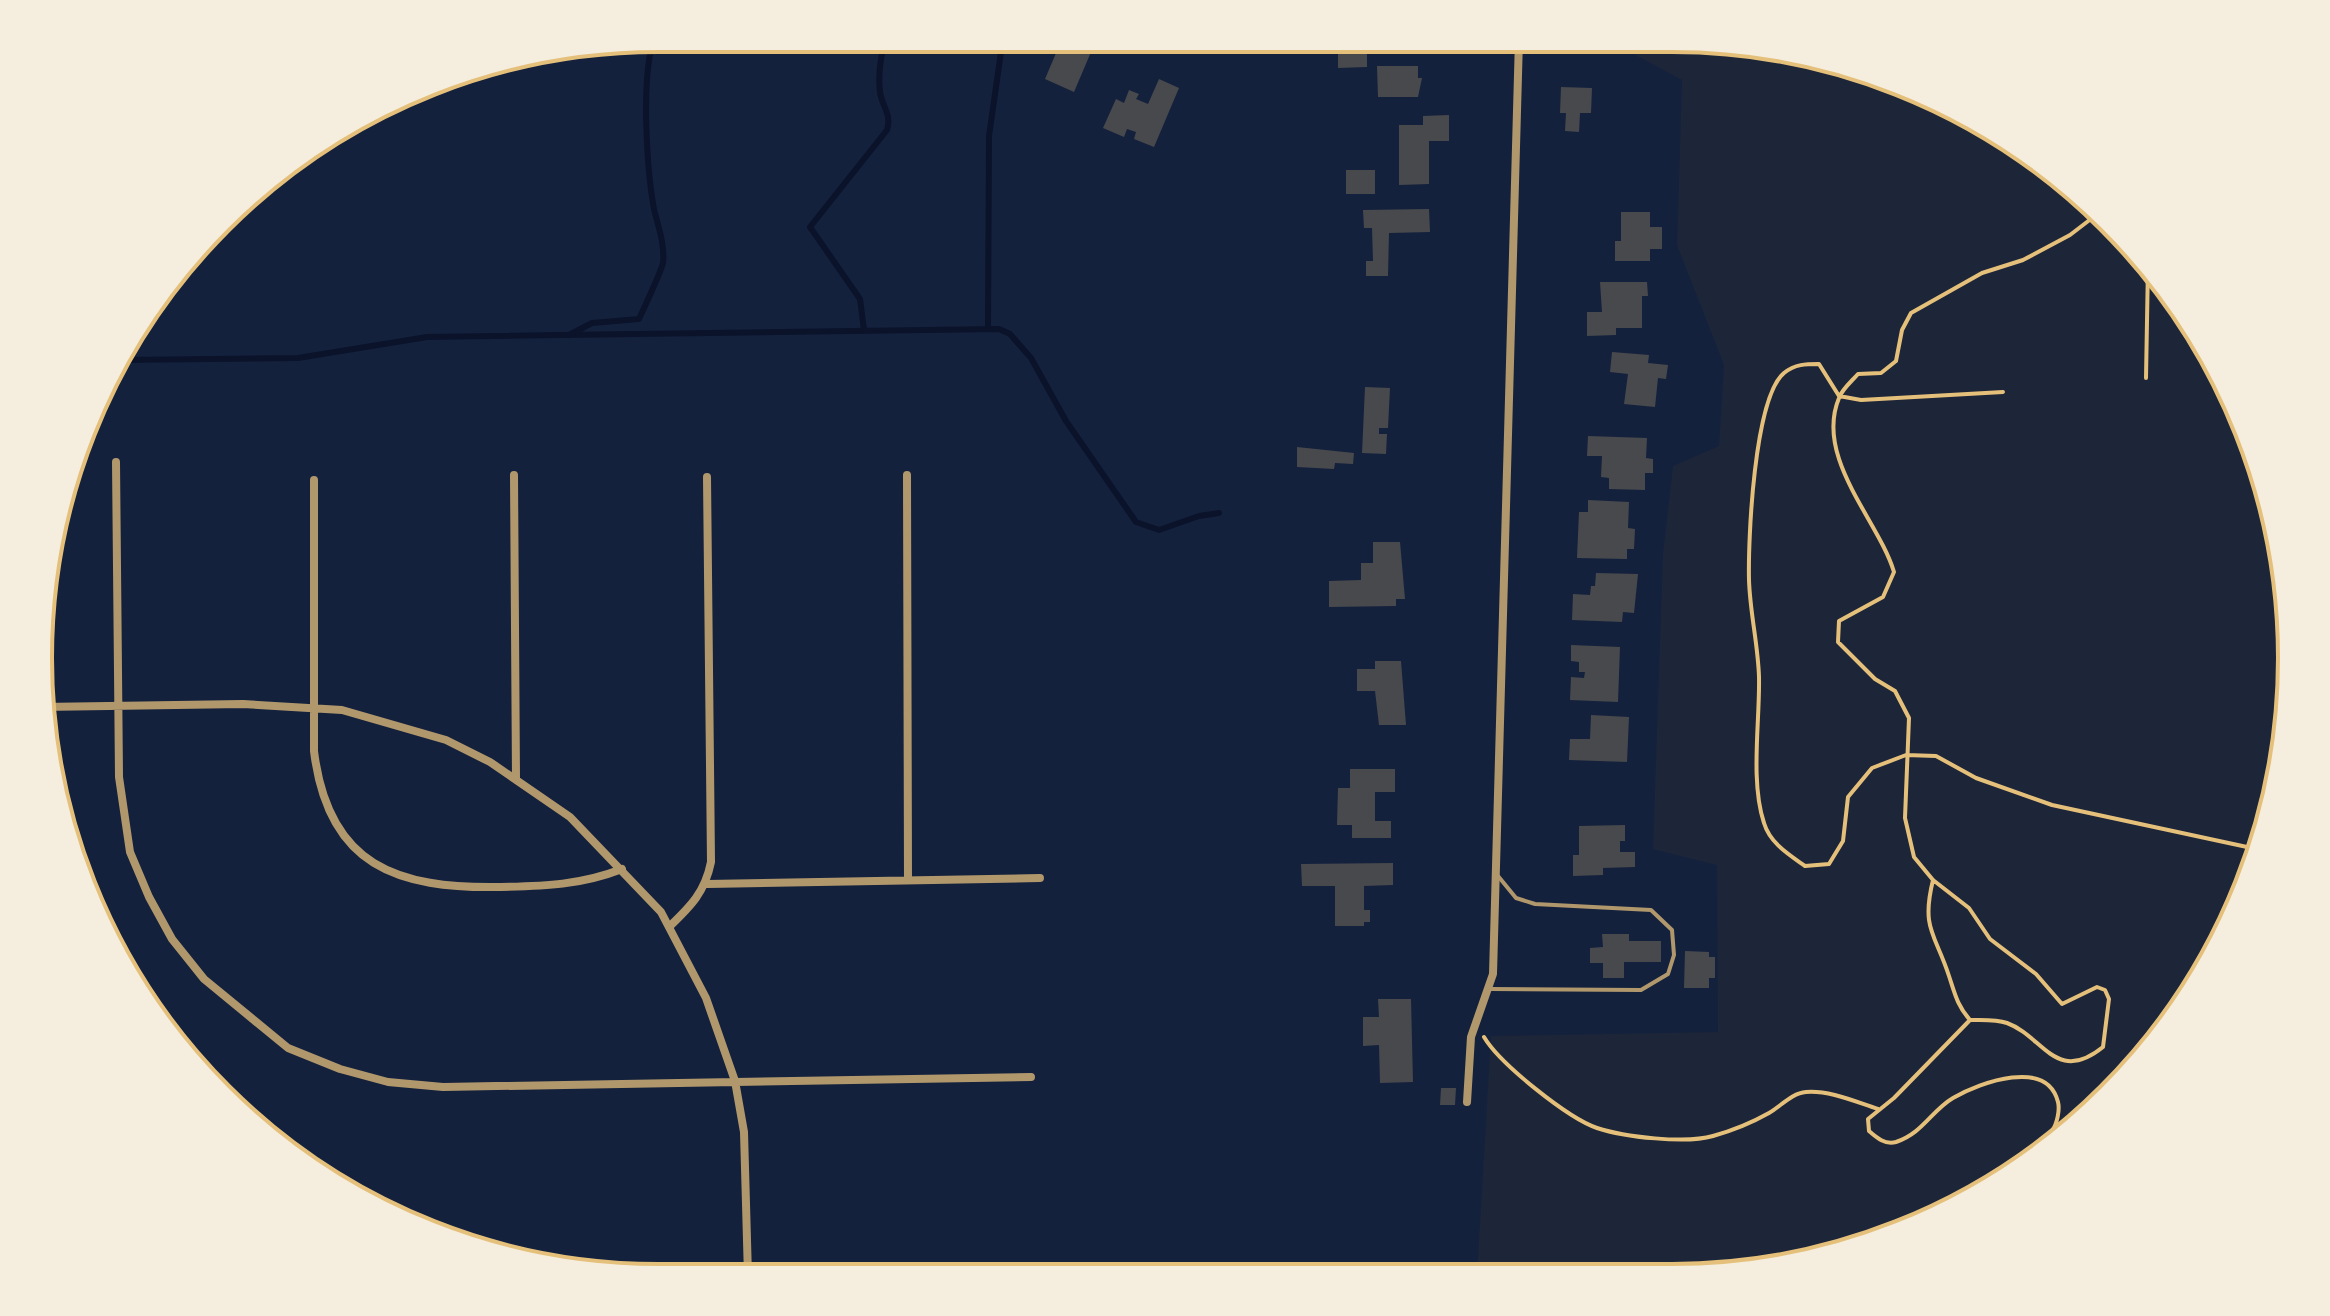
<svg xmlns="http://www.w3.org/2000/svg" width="2330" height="1316" viewBox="0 0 2330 1316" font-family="Lato,sans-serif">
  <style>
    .green { fill: #1d2539 }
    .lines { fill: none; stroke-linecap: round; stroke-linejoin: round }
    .stream { stroke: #0b132b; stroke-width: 6 }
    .building { fill: #48494c }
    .path { stroke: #e5c07b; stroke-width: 4 }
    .service { stroke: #b1986c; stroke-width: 4 }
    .minor { stroke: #b1986c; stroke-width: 8 }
    .rim { fill: none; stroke: #e5c07b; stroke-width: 4 }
  </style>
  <rect width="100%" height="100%" fill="#14213d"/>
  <path class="green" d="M 1606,39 L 1712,39 L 1871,71 L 1982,121 L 2081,192 L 2164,281 L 2228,384 L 2271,498 L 2291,618 L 2287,739 L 2259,858 L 2209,968 L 2111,1096 L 2016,1174 L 1872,1245 L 1752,1273 L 1477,1274 L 1491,1036 L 1718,1032 L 1717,865 L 1653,849 L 1663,554 L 1673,466 L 1719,446 L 1724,365 L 1677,245 L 1682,80 Z"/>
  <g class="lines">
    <path class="stream" d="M 988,328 L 989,136 L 1003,38
      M 864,330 L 860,299 L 810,227 L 887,130 C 892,114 882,107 880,92 C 878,76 880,61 884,45
      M 569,335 L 592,323 L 639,319 C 644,308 661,272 663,263 C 665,244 658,226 654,209 C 647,171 640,72 655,38
      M 121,360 L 298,358 L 427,337 L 999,329 L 1010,334 L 1031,358 L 1066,421 L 1136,522 L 1159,530 L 1199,516 L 1219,513"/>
  </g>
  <path class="building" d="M 1062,39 L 1091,52 L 1074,92 L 1045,79 Z
    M 1338,46 L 1367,46 L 1367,67 L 1338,68 Z
    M 1377,66 L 1418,66 L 1418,78 L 1422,78 L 1418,97 L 1378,97 Z
    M 1159,79 L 1179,88 L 1154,147 L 1134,139 L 1136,132 L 1127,129 L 1124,137 L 1103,128 L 1116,99 L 1124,103 L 1129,90 L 1139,94 L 1136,99 L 1148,104 Z
    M 1561,87 L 1592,88 L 1591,113 L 1580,113 L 1579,132 L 1565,131 L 1566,113 L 1560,113 Z
    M 1449,115 L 1449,141 L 1429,141 L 1429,184 L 1399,185 L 1399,125 L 1423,125 L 1423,116 Z
    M 1346,170 L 1375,170 L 1375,194 L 1346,194 Z
    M 1429,209 L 1430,232 L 1389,233 L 1388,276 L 1366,276 L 1366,261 L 1373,261 L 1372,228 L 1364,228 L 1363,210 Z
    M 1621,212 L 1650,212 L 1650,227 L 1662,227 L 1662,249 L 1650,249 L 1650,261 L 1615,261 L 1615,241 L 1621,241 Z
    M 1600,282 L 1647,282 L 1648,296 L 1642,296 L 1642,328 L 1616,328 L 1616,335 L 1587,336 L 1587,312 L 1602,312 Z
    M 1612,352 L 1649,355 L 1648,363 L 1668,365 L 1666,379 L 1658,378 L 1655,407 L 1624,404 L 1628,374 L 1610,372 Z
    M 1365,387 L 1390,388 L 1388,428 L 1379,428 L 1379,434 L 1387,434 L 1386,454 L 1362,453 Z
    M 1588,436 L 1647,438 L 1646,458 L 1653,459 L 1653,473 L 1645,473 L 1645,490 L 1609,489 L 1609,478 L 1601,477 L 1602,456 L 1587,456 Z
    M 1297,447 L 1354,453 L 1353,464 L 1335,463 L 1334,469 L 1297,467 Z
    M 1588,500 L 1629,502 L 1628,528 L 1635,529 L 1634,549 L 1627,549 L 1627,559 L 1577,558 L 1579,512 L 1588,512 Z
    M 1373,542 L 1400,542 L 1405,599 L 1396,599 L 1396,606 L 1329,607 L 1329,581 L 1361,580 L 1361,563 L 1373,563 Z
    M 1596,573 L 1638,574 L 1634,613 L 1623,612 L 1622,622 L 1572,620 L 1573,594 L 1590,595 L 1591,586 L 1595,586 Z
    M 1571,645 L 1620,647 L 1618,702 L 1570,700 L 1571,677 L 1584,678 L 1585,672 L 1579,672 L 1579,662 L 1571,661 Z
    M 1375,661 L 1401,661 L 1406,725 L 1379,725 L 1375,691 L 1357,691 L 1357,669 L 1375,669 Z
    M 1591,715 L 1629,717 L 1627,762 L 1569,760 L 1570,739 L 1590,739 Z
    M 1350,769 L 1395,769 L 1395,792 L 1375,792 L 1375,821 L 1391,821 L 1391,838 L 1352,838 L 1352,825 L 1337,825 L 1338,788 L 1350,788 Z
    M 1625,825 L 1625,841 L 1620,841 L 1620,852 L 1635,852 L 1635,867 L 1603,868 L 1603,875 L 1573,876 L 1573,855 L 1579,855 L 1579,826 Z
    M 1393,863 L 1393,885 L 1364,886 L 1364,910 L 1370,910 L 1370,922 L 1364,922 L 1364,926 L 1335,926 L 1335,886 L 1302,886 L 1301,864 Z
    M 1602,934 L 1629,934 L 1629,941 L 1661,941 L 1661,962 L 1624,962 L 1624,978 L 1603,978 L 1603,963 L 1590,963 L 1590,948 L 1603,947 Z
    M 1685,951 L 1709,952 L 1709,957 L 1715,957 L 1715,978 L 1709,978 L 1709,988 L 1684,988 Z
    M 1378,999 L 1411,999 L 1413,1082 L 1380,1083 L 1379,1045 L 1363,1046 L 1363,1017 L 1379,1017 Z
    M 1441,1088 L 1456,1088 L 1455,1105 L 1440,1105 Z"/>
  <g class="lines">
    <path class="path" d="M 2146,378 L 2148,264
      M 2003,392 L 1861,400 L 1839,396 L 1819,364 C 1806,364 1795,364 1784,373 C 1754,398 1748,540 1749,580 C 1750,613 1758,644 1759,677 C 1760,721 1750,781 1764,823 C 1770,843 1788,854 1805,866 L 1829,864 L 1843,841 L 1848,797 L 1872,768 L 1906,755 L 1936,756 L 1976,778 L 2052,805 L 2261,850
      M 1933,880 C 1921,929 1935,933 1949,976 C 1955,994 1957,1005 1970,1020
      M 1484,1037 C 1500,1064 1568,1118 1597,1128 C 1624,1137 1686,1144 1713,1136 C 1731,1131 1753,1122 1769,1113 C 1781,1106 1792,1093 1806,1092 C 1829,1090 1856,1102 1878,1109
      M 1968,1198 C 1981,1181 1985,1185 2003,1177 C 2018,1170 2041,1145 2052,1131 C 2057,1124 2060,1110 2058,1102 C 2047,1058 1981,1082 1953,1098 C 1931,1111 1923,1133 1896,1142 C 1885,1145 1877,1138 1869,1131 L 1868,1119 L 1894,1098 L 1970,1020 C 1981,1020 1996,1019 2007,1023 C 2043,1036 2056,1085 2103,1047 L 2109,999 L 2105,990 L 2097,987 L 2062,1004 L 2036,974 L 1990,939 L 1969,908 L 1933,880 L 1914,857 L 1905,818 L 1909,718 L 1895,691 L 1875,679 L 1838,642 L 1839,621 L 1883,597 L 1894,572 C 1879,521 1814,458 1839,398 C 1842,389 1852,381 1858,374 L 1881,373 L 1896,361 L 1902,330 L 1911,313 L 1982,273 L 2023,260 L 2070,235 L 2100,212"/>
    <path class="service" d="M 1490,989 L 1641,990 L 1668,974 L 1674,955 L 1672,930 L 1651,910 L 1535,904 L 1516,898 L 1498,876"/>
    <path class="minor" d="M 116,462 L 119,777 L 130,852 L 149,897 L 172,939 L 204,979 L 288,1048 L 340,1069 L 388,1082 L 443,1087 L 1031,1077
      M 514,475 L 516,779
      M 907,475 L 908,880
      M 314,480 L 314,751 C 328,866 397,889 501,887 C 545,886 581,885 622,869
      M 41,707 L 243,704 L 342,710 L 446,740 L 490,762 L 570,817 L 661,912 L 706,998 L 735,1081 L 744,1132 L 748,1276
      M 707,884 L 1040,878
      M 669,927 C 691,906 705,892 711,862 L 707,477
      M 1467,1102 L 1471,1037 L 1493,974 L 1519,39
      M 1038,1275 L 1040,1275"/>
  </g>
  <path d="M0 0H2330V1316H0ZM658 52H1672A606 606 0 0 1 2278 658V658A606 606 0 0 1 1672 1264H658A606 606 0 0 1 52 658V658A606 606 0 0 1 658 52Z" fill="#f5edde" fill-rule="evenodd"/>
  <path class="rim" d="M658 52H1672A606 606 0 0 1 2278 658V658A606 606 0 0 1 1672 1264H658A606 606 0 0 1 52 658V658A606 606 0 0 1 658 52Z"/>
</svg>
